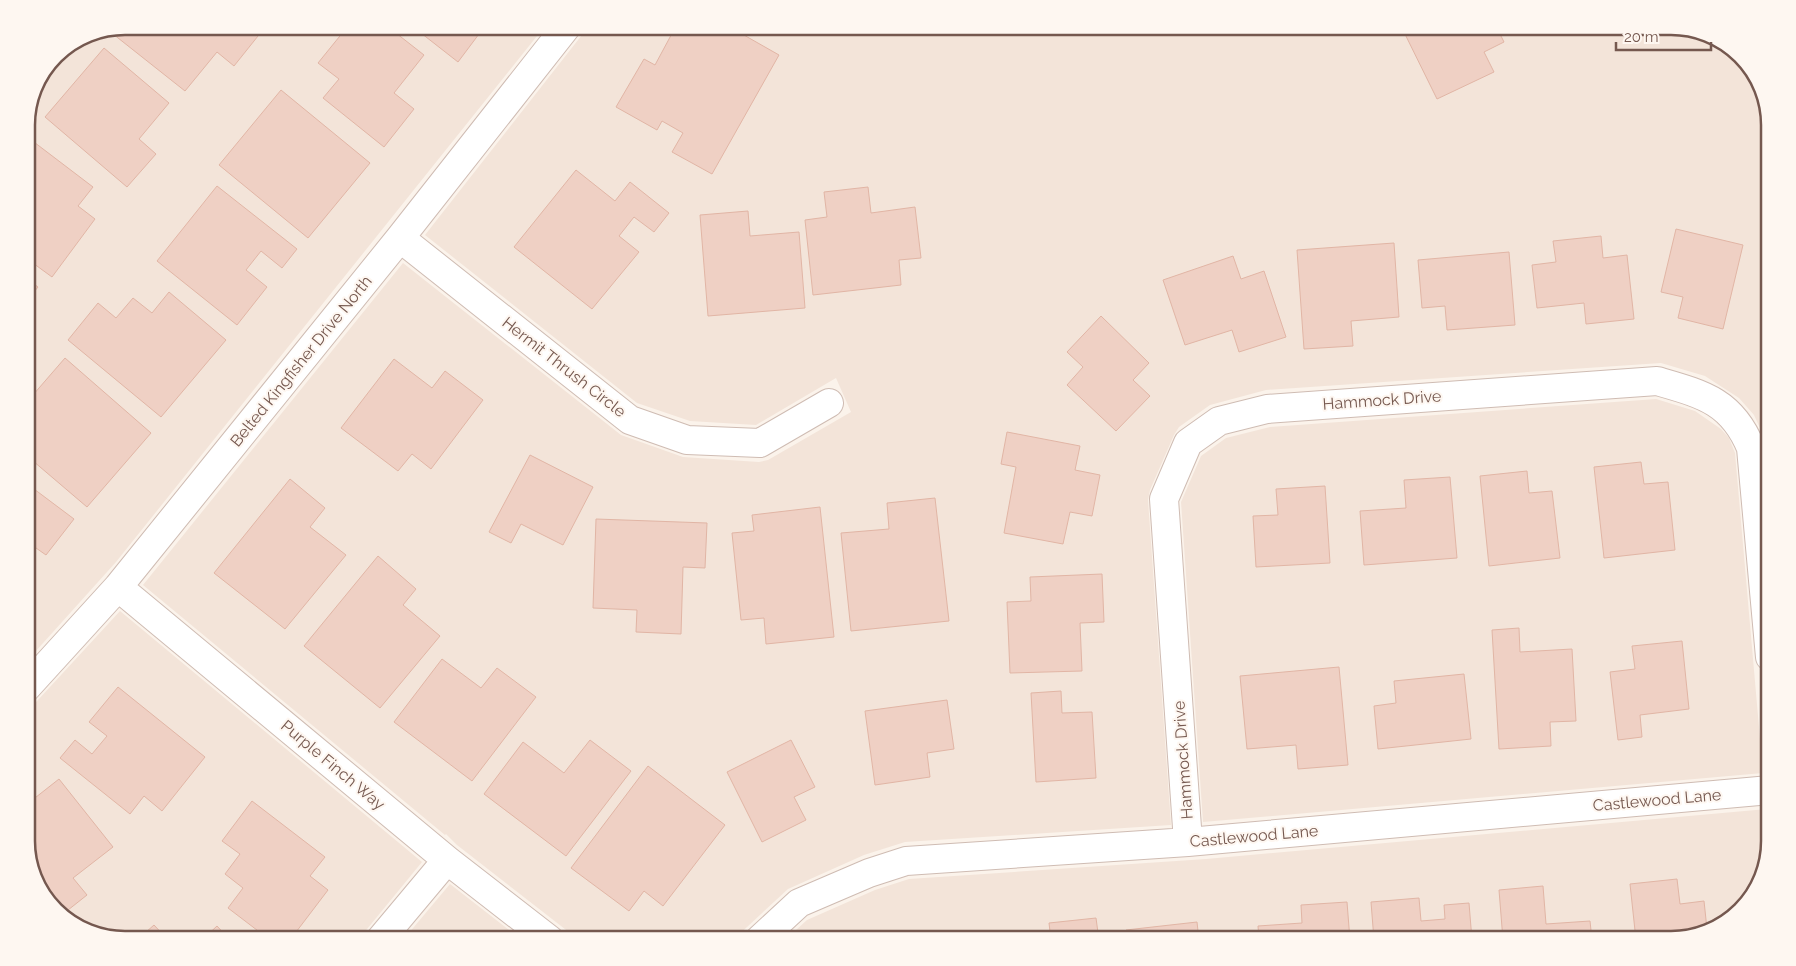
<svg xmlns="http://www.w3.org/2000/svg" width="1796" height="966" viewBox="0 0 1796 966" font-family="Raleway,sans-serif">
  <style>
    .residential { fill: #f3e4d9 }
    .building { fill: #efd0c4; stroke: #e1b5a5 }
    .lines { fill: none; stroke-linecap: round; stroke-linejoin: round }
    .minor-casing { stroke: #cfbcb3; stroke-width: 30 }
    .minor { stroke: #fff; stroke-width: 28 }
    .labels { text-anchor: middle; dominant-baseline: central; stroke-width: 4; stroke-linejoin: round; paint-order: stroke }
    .street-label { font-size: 16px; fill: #75584f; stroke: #fef7f1 }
    .rim { fill: none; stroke: #75584f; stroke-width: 2.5 }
  </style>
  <rect width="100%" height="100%" fill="#fbf3eb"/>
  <path class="residential" d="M 125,26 L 545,26 L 116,562 L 26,662 L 26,118 L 34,87 L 55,55 L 87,34 Z
    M 589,26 L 1671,26 L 1715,37 L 1753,70 L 1770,118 L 1770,480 L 1766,441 L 1754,415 L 1739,398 L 1705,376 L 1661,363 L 1266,390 L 1210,405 L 1179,427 L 1174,435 L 1150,490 L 1148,500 L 1171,825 L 905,842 L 864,855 L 788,889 L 733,940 L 579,940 L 457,845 L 446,834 L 445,835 L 143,585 L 403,263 L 621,435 L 683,457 L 759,462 L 768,460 L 851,412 L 836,378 L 756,425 L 690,421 L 637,403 L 425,235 Z
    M 1656,399 L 1695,411 L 1721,429 L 1729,438 L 1735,453 L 1763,773 L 1203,822 L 1181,502 L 1201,456 L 1226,438 L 1270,427 Z
    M 120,611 L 422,862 L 358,940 L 125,940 L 81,929 L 43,896 L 26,848 L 26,713 Z
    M 1767,809 L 1770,841 L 1759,885 L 1726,923 L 1672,940 L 785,940 L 807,920 L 875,890 L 909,879 L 1206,859 Z
    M 450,884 L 522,940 L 403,940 Z"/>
  <path class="building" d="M 125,26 L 266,26 L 234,66 L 217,52 L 185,91 L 113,34 L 119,27 Z
    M 348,26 L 387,26 L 424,55 L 394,93 L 414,109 L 384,147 L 323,98 L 339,79 L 318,63 Z
    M 412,26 L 485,26 L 458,62 Z
    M 676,26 L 728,26 L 779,55 L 712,174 L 672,152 L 683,133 L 662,121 L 657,130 L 616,107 L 644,59 L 655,65 Z
    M 1401,26 L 1496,26 L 1504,42 L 1484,52 L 1494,72 L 1437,99 Z
    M 104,48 L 169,103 L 139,139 L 156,154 L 127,187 L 45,117 Z
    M 281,90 L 370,163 L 308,238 L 219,165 Z
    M 26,136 L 93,187 L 78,206 L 95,219 L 52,277 L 26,258 Z
    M 576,170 L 615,201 L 630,182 L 669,213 L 654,232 L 634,217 L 619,236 L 639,252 L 592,309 L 514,247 Z
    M 217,186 L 297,249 L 282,268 L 261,251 L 246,270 L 267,287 L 237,325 L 157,261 Z
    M 868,187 L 871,213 L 915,207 L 921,258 L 899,260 L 901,285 L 813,295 L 805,220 L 827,217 L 824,192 Z
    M 748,211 L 750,236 L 799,232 L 805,308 L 708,316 L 700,215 Z
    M 1676,229 L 1743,245 L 1723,329 L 1678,318 L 1683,297 L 1661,292 Z
    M 1601,236 L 1603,258 L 1627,255 L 1634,319 L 1586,324 L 1584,303 L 1537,308 L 1532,265 L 1556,262 L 1553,241 Z
    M 1394,243 L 1399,317 L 1351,321 L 1353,346 L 1304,349 L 1297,250 Z
    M 1509,252 L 1515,325 L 1447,330 L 1445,306 L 1422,308 L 1418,260 Z
    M 1233,256 L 1241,279 L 1264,271 L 1286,337 L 1239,352 L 1232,330 L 1185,345 L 1163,280 Z
    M 26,278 L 38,287 L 26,302 Z
    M 169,292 L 226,340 L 161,417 L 68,340 L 98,303 L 116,318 L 133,298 L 152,313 Z
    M 1101,316 L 1149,363 L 1133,380 L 1150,396 L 1116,431 L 1067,385 L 1083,367 L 1067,352 Z
    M 65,358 L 151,433 L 87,507 L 26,455 L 26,403 Z
    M 394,359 L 432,388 L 445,371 L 483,400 L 431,469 L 412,454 L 398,471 L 341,428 Z
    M 1007,432 L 1080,446 L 1075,470 L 1100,475 L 1092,516 L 1070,512 L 1063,544 L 1004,533 L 1016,467 L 1001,464 Z
    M 530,455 L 593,487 L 563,545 L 521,524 L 511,543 L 489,532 Z
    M 1641,462 L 1644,484 L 1668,482 L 1675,550 L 1604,558 L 1594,467 Z
    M 1527,471 L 1529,493 L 1552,491 L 1560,558 L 1489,566 L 1480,476 Z
    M 1450,477 L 1457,558 L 1364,565 L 1360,511 L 1406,508 L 1404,480 Z
    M 290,479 L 325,508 L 310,527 L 346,555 L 285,629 L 214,573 Z
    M 26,483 L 74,519 L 46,555 L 26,541 Z
    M 1325,486 L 1330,563 L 1256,567 L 1253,516 L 1278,515 L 1276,489 Z
    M 935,498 L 949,621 L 851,631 L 841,533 L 889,529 L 887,503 Z
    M 820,507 L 834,637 L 766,644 L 764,618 L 741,620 L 732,533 L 754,531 L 752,515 Z
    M 596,519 L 707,523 L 705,568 L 683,567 L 681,634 L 636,632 L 637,610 L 593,608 Z
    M 378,556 L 416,589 L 403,605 L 440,636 L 380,708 L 304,646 Z
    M 1102,574 L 1104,622 L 1080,623 L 1082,671 L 1010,673 L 1007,602 L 1031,601 L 1030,577 Z
    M 1519,628 L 1520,652 L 1572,649 L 1576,721 L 1550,722 L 1551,746 L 1499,749 L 1492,630 Z
    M 1682,641 L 1689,709 L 1640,715 L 1642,737 L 1618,740 L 1610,672 L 1635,669 L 1632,646 Z
    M 442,659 L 481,688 L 497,668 L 536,697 L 472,781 L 394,722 Z
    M 1339,667 L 1348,765 L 1298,769 L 1296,745 L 1247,749 L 1240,676 Z
    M 1464,674 L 1471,739 L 1378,749 L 1374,706 L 1396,703 L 1394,681 Z
    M 118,687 L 205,757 L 162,811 L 144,796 L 130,814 L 60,758 L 75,740 L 92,754 L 107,736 L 89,722 Z
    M 1061,691 L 1062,713 L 1092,712 L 1096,778 L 1036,782 L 1031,693 Z
    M 947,700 L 954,749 L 927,753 L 930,777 L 875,785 L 865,711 Z
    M 590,740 L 631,771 L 566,856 L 484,794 L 523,742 L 564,773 Z
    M 791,740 L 815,787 L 794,797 L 806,820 L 762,842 L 727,772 Z
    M 648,766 L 725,825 L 663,906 L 644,891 L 629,911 L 571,868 Z
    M 59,779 L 113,847 L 73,878 L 87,895 L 63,914 L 43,896 L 26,848 L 26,805 Z
    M 252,801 L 325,857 L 310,876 L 328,890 L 290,940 L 270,940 L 228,908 L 243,888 L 225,874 L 240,854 L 222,841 Z
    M 1677,879 L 1680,904 L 1704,901 L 1707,929 L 1672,940 L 1636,940 L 1630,884 Z
    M 1543,886 L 1546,924 L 1590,921 L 1592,940 L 1503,940 L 1499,890 Z
    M 1419,898 L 1421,921 L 1445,919 L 1444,905 L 1469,903 L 1472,940 L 1374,940 L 1371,902 Z
    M 1347,902 L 1350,940 L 1259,940 L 1258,926 L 1302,923 L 1301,905 Z
    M 1096,918 L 1099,940 L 1051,940 L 1049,923 Z
    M 1197,922 L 1199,940 L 1127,940 L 1126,930 Z
    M 154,925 L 168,940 L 137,940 Z
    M 217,926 L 230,940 L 202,940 Z"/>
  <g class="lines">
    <g class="minor-casing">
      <path id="minor" d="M 400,238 L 630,420 L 687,440 L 760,443 L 829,403
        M 118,587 L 447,860 L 550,940
        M 26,688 L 118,587 L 400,238 L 567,26
        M 1188,842 L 1164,499 L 1188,443 L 1219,421 L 1267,409 L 1657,381 C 1702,394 1732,401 1751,448 L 1770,657
        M 380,940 L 447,860
        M 759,940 L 799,903 L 869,873 L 906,861 L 1188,842 L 1770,790"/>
    </g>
    <use href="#minor" class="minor"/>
  </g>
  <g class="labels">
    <g class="street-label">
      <text transform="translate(301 361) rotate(-51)">Belted Kingfisher Drive North</text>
      <text transform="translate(564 367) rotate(38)">Hermit Thrush Circle</text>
      <text transform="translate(1382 400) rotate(-4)">Hammock Drive</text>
      <text transform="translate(1183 760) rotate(-94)">Hammock Drive</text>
      <text transform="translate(333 765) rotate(40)">Purple Finch Way</text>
      <text transform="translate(1657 800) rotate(-5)">Castlewood Lane</text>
      <text transform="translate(1254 836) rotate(-5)">Castlewood Lane</text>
    </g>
  </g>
  <path d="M0 0H1796V966H0ZM125 35H1671A90 90 0 0 1 1761 125V841A90 90 0 0 1 1671 931H125A90 90 0 0 1 35 841V125A90 90 0 0 1 125 35Z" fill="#fef7f1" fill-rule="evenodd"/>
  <path class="rim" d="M125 35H1671A90 90 0 0 1 1761 125V841A90 90 0 0 1 1671 931H125A90 90 0 0 1 35 841V125A90 90 0 0 1 125 35Z"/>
  <path d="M1616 42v8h95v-8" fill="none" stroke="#75584f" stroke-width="2.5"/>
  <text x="1624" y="42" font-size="15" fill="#75584f" stroke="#fef7f1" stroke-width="4" paint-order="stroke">20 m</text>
</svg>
